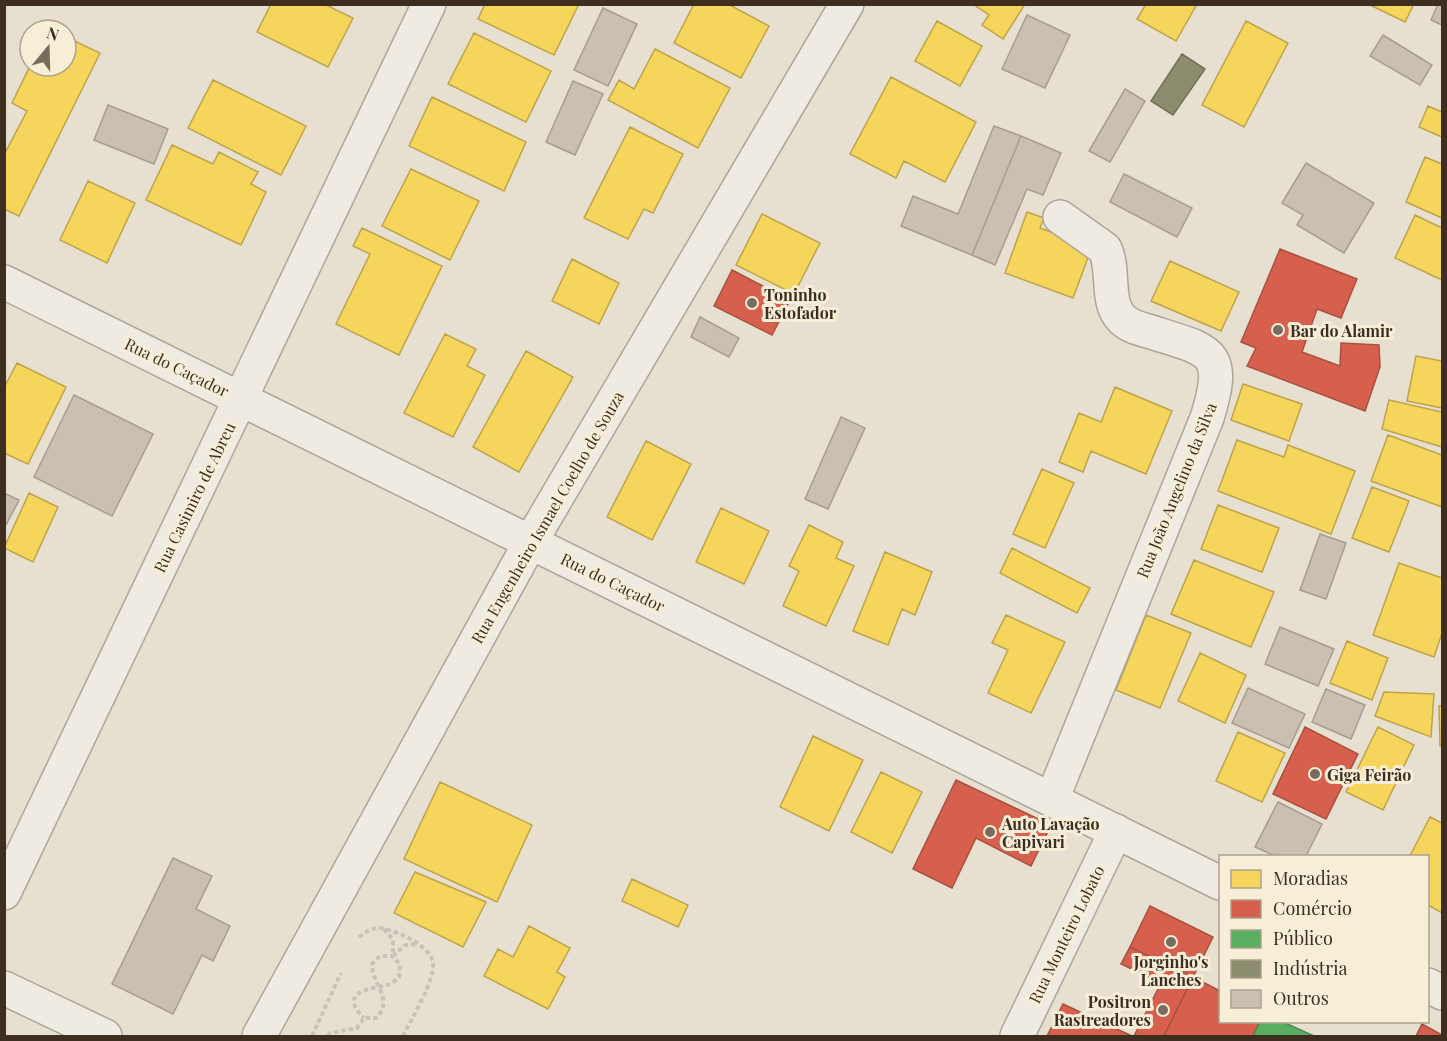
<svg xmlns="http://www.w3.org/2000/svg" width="1447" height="1041" viewBox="0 0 1447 1041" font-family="'Playfair Display',serif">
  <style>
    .homes { fill: #f6d55c; stroke: #bea34a; stroke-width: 1.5 }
    .shops { fill: #d6604d; stroke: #a85140; stroke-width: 1.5 }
    .public { fill: #5aae61; stroke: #51884e; stroke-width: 1.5 }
    .industry { fill: #8c8c6e; stroke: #747057; stroke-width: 1.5 }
    .building { fill: #cbbfb2; stroke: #a89c90; stroke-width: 1.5 }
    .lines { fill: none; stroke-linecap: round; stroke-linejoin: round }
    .minor-casing { stroke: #ada599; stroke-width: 36 }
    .path { stroke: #c8c2b9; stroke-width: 4; stroke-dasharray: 4.5 3; stroke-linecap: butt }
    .minor { stroke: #efebe3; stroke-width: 33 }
    .poi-dot { fill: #786c5e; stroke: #f7eed8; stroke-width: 2 }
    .labels { text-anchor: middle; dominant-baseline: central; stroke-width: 6; stroke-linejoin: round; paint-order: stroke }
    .poi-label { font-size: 16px; font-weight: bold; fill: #3d2e20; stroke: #f7eed8; text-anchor: start }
    .street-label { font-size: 16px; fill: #3d2e20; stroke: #f7eed8 }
  </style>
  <rect width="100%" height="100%" fill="#e7e0d1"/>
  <path class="homes" d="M 271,4 L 324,4 L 353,18 L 328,67 L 257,32 Z
    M 485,4 L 575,4 L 578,6 L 554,55 L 478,19 Z
    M 694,4 L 728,4 L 769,26 L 741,78 L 674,43 Z
    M 973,4 L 1025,4 L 1003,39 L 982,25 L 989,15 Z
    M 1146,4 L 1197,4 L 1176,41 L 1137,19 Z
    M 1368,4 L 1414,4 L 1405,22 Z
    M 937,21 L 982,46 L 960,86 L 915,61 Z
    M 1246,21 L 1288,43 L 1244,127 L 1202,105 Z
    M 474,33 L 551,71 L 526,122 L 448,84 Z
    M 66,37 L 100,53 L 19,216 L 4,209 L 4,155 L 27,111 L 12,103 L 30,66 L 66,66 Z
    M 655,49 L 730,88 L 698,148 L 608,100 L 619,80 L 634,89 Z
    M 891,77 L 976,122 L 945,182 L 904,161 L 896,178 L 850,154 Z
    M 213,80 L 306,126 L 281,175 L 188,128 Z
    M 432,97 L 526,142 L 504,191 L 409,146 Z
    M 1428,106 L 1442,112 L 1442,137 L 1419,127 Z
    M 630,127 L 683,154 L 653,213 L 644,209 L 628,239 L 584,218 Z
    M 172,145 L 213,164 L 219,152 L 258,172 L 251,184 L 266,192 L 241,245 L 146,200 Z
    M 1425,157 L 1442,164 L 1442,218 L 1406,202 Z
    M 411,169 L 479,201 L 450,260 L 382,226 Z
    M 88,181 L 135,203 L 107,263 L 60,240 Z
    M 1027,212 L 1044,218 L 1040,228 L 1092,247 L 1073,298 L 1005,273 Z
    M 762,214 L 820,243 L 794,294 L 736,265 Z
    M 1415,215 L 1442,228 L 1442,280 L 1395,258 Z
    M 362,228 L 442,266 L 399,355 L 336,324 L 370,254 L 353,246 Z
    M 572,259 L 619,283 L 599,324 L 552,301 Z
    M 1170,261 L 1239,292 L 1221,331 L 1151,301 Z
    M 445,334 L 476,349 L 467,366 L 485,375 L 453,437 L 404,413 Z
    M 526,351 L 573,377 L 519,472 L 473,447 Z
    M 1416,356 L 1442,361 L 1442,408 L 1407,401 Z
    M 17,363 L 66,387 L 28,464 L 4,453 L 4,388 Z
    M 1243,384 L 1302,404 L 1289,441 L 1231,420 Z
    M 1115,387 L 1172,411 L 1146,474 L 1091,451 L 1083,472 L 1059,462 L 1079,413 L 1101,422 Z
    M 1389,400 L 1442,412 L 1442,447 L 1382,429 Z
    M 1388,435 L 1442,455 L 1442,507 L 1371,481 Z
    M 1237,440 L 1284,457 L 1288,445 L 1355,471 L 1331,534 L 1218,491 Z
    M 646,441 L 691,464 L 652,540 L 607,517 Z
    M 1042,469 L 1074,483 L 1045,548 L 1013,534 Z
    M 1372,487 L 1409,501 L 1389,552 L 1352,538 Z
    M 29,493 L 58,507 L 33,562 L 4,548 Z
    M 1218,505 L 1279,528 L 1262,572 L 1201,549 Z
    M 721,508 L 769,531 L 744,584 L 696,562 Z
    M 809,525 L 843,542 L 836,558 L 854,566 L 826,626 L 783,606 L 799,571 L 789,566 Z
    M 1012,548 L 1090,588 L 1077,613 L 1000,573 Z
    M 885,552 L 932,572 L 915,615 L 902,609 L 888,645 L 853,631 Z
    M 1194,560 L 1274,592 L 1251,647 L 1171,614 Z
    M 1399,563 L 1442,578 L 1442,633 L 1434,657 L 1373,635 Z
    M 1006,615 L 1065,642 L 1031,713 L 988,693 L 1008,650 L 992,643 Z
    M 1146,615 L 1191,633 L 1160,708 L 1116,690 Z
    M 1347,641 L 1388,658 L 1372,700 L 1330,683 Z
    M 1200,653 L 1246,675 L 1225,723 L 1178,701 Z
    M 1384,692 L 1434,694 L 1431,737 L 1375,716 Z
    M 1439,706 L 1442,706 L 1442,746 L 1440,746 Z
    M 1378,727 L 1414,745 L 1383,810 L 1346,792 Z
    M 1238,732 L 1285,753 L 1262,802 L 1216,781 Z
    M 813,736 L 863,760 L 829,831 L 780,807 Z
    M 881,772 L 922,792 L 892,853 L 851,832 Z
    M 440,782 L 532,825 L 497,902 L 404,859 Z
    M 1430,817 L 1442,823 L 1442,913 L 1428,905 L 1428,856 L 1410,856 Z
    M 415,872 L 486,902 L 463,947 L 394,913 Z
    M 632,879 L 688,905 L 678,927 L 622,901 Z
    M 529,926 L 570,948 L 557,972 L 565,977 L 548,1009 L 484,976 L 498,949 L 513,957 Z"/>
  <path class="shops" d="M 1280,249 L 1357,279 L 1341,318 L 1317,309 L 1302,352 L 1340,366 L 1341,343 L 1379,345 L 1380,367 L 1365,411 L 1247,366 L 1256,348 L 1241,342 Z
    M 732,270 L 790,300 L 772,335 L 714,306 Z
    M 1305,727 L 1358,754 L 1326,819 L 1273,794 Z
    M 956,780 L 1051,825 L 1031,866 L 976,838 L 952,888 L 913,869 Z
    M 1150,906 L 1213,937 L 1193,977 L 1130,947 Z
    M 1130,947 L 1193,977 L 1164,1036 L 1134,1036 L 1161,983 L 1121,964 Z
    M 1193,977 L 1220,991 L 1220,1022 L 1260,1022 L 1253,1036 L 1164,1036 Z
    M 1063,1004 L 1132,1036 L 1047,1036 Z
    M 1422,1024 L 1442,1035 L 1442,1036 L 1416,1036 Z"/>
  <path class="public" d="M 1260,1022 L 1283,1022 L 1314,1036 L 1253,1036 Z"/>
  <path class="industry" d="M 1182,54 L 1205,69 L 1173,115 L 1151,101 Z"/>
  <path class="building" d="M 1438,4 L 1442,4 L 1442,25 L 1431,20 Z
    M 603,8 L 637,24 L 608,86 L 574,70 Z
    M 1027,15 L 1070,35 L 1045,88 L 1002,69 Z
    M 1383,35 L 1432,65 L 1420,85 L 1370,56 Z
    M 573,81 L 603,94 L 575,155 L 546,142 Z
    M 1125,89 L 1145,101 L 1110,162 L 1089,151 Z
    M 108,105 L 168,129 L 154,164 L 94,140 Z
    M 994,126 L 1021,136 L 972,255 L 901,226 L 913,196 L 958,214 Z
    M 1021,136 L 1061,153 L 1043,195 L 1027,189 L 995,265 L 972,255 Z
    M 1306,163 L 1374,203 L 1344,253 L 1297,225 L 1303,215 L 1282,203 Z
    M 1124,174 L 1192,208 L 1177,237 L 1110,202 Z
    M 700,317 L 739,338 L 729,357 L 691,337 Z
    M 74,395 L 153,434 L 112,516 L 34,477 Z
    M 841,417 L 865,428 L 828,509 L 805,499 Z
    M 4,493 L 19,500 L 4,529 Z
    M 1320,534 L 1346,543 L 1326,599 L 1300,590 Z
    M 1280,627 L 1334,649 L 1318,686 L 1265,664 Z
    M 1248,688 L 1305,714 L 1289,748 L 1232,723 Z
    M 1326,689 L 1365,705 L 1351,739 L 1312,722 Z
    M 1278,802 L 1322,824 L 1306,856 L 1275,856 L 1255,847 Z
    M 173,858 L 212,876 L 196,909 L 230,926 L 213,961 L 202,955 L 173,1014 L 112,984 Z"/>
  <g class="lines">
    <g class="minor-casing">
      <path id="minor" d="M 4,282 L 1220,883
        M 1052,799 L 1207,418 C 1228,350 1211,351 1151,332 C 1141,329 1130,327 1122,319 C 1105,302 1115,270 1105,249 L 1060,217
        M 4,893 L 429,4
        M 1428,985 L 1442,993
        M 4,988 L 105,1036
        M 259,1036 L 531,541 L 847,4
        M 1017,1036 L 1116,831"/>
    </g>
    <path class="path" d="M 384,929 L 393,940 L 393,956 L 405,945 L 418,944
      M 359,937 C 367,931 374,926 385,929 C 399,932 431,946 433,963 C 435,981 411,1019 403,1036
      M 312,1036 L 341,973
      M 328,1036 L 330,1033 L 357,1028 L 364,1018 L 376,1018 C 395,999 372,986 372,964 L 380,956 L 393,956 L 400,965 L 399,977 C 396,980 392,984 387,985 C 371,989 337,991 364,1018"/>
    <use href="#minor" class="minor"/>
  </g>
  <g class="poi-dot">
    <circle cx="752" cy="303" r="6"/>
    <circle cx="1278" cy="330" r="6"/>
    <circle cx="1315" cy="774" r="6"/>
    <circle cx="990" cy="832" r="6"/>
    <circle cx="1171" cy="942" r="6"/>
    <circle cx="1163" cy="1010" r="6"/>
  </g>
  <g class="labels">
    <g class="poi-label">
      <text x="764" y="294">Toninho<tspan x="764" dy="18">Estofador</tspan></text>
      <text x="1290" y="330">Bar do Alamir</text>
      <text x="1327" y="774">Giga Feirão</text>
      <text x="1002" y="823">Auto Lavação<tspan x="1002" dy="18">Capivari</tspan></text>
      <text x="1171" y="961" text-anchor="middle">Jorginho's<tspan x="1171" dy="18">Lanches</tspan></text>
      <text x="1151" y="1001" text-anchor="end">Positron<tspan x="1151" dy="18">Rastreadores</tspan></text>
    </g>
    <g class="street-label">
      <text transform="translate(177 367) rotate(26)">Rua do Caçador</text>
      <text transform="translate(1176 490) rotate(-68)">Rua João Angelino da Silva</text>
      <text transform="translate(194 497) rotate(-64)">Rua Casimiro de Abreu</text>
      <text transform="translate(547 517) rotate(-60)">Rua Engenheiro Ismael Coelho de Souza</text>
      <text transform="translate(613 582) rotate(26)">Rua do Caçador</text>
      <text transform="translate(1066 934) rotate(-64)">Rua Monteiro Lobato</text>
    </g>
  </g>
  <rect width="1447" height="1041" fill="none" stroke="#3d2e20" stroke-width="12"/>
  <rect x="1219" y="855" width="210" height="168" fill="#f7eed8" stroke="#ada18e" stroke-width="1.5"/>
  <rect x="1231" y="870" width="30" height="18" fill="#f6d55c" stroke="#ada18e" stroke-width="1.5"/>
  <text x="1273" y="885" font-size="18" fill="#3d2e20">Moradias</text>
  <rect x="1231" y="900" width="30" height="18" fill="#d6604d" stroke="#ada18e" stroke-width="1.5"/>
  <text x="1273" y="915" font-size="18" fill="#3d2e20">Comércio</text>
  <rect x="1231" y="930" width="30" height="18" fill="#5aae61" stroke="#ada18e" stroke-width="1.5"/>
  <text x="1273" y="945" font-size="18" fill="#3d2e20">Público</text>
  <rect x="1231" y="960" width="30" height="18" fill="#8c8c6e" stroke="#ada18e" stroke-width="1.5"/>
  <text x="1273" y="975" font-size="18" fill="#3d2e20">Indústria</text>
  <rect x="1231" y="990" width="30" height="18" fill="#cbbfb2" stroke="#ada18e" stroke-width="1.5"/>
  <text x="1273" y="1005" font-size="18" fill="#3d2e20">Outros</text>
  <g transform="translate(48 48) rotate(19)"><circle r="28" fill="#f7eed8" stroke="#ada18e" stroke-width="1.5"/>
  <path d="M0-4.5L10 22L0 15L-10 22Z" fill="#786c5e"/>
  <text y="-9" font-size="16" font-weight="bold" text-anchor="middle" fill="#3d2e20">N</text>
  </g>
</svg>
